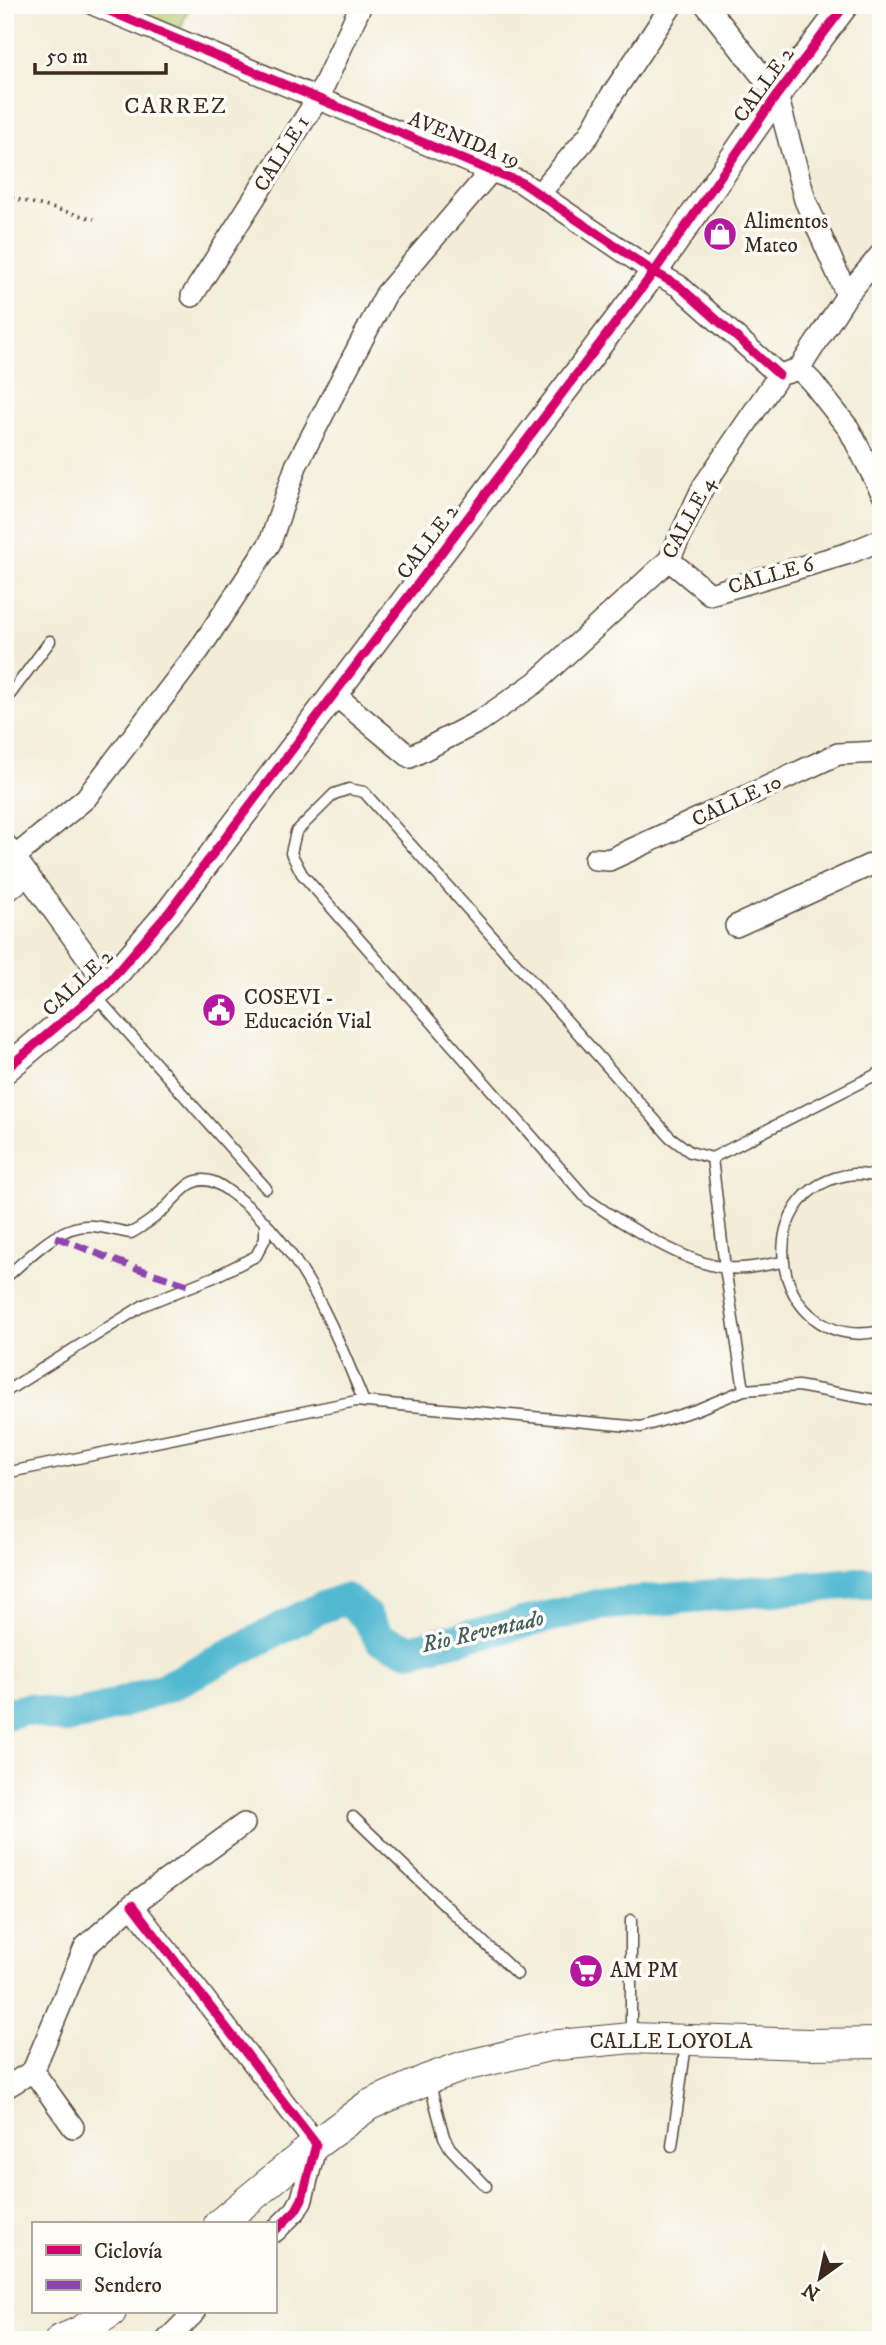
<svg xmlns="http://www.w3.org/2000/svg" width="886" height="2345" viewBox="0 0 886 2345" font-family="'IM FELL DW Pica',serif">
  <style>
    .park { fill: url(#park-tufts); stroke: #777a46; stroke-width: 2 }
    .lines { fill: none; stroke-linecap: round; stroke-linejoin: round }
    .river { stroke: #52b9d1; stroke-width: 32 }
    .service-casing { stroke: #57473a; stroke-width: 13 }
    .minor-casing { stroke: #57473a; stroke-width: 24 }
    .tertiary-casing { stroke: #57473a; stroke-width: 29 }
    .secondary-casing { stroke: #57473a; stroke-width: 32 }
    .path { stroke: #57473a; stroke-width: 3.5; stroke-dasharray: 2 5; stroke-linecap: butt }
    .service { stroke: #fff; stroke-width: 10 }
    .minor { stroke: #fff; stroke-width: 21 }
    .tertiary { stroke: #fff; stroke-width: 26 }
    .secondary { stroke: #fff; stroke-width: 30 }
    .quiet { stroke: #8e44ad; stroke-width: 7; stroke-dasharray: 14 7; stroke-linecap: butt }
    .cycleway-casing { stroke: #fdfcf7; stroke-width: 13 }
    .cycleway { stroke: #d6006c; stroke-width: 9 }
    .labels { text-anchor: middle; dominant-baseline: central; stroke-width: 7; stroke-linejoin: round; paint-order: stroke }
    .street-label { font-size: 21px; fill: #3b2a1e; stroke: #fdfcf7 }
    .poi-label { font-size: 21px; fill: #3b2a1e; stroke: #fdfcf7; text-anchor: start }
    .neighbourhood-label { font-size: 23px; letter-spacing: 2px; fill: #3b2a1e; stroke: #fdfcf7 }
    .water-label { font-size: 23px; font-style: italic; fill: #435c5d; stroke: #fdfcf7 }
  </style>
  <defs>
    <pattern id="park-tufts" width="24" height="20" patternUnits="userSpaceOnUse" patternTransform="scale(1.75)"><rect width="24" height="20" fill="#b3ca6f"/><path d="M3 7l-1-3M5 7V3M7 7l1-3M15 17l-1-3M17 17v-4M19 17l1-3" fill="none" stroke="#93a45b"/></pattern>
  </defs>
  <rect width="100%" height="100%" fill="#fdfcf7"/>
  <filter id="ink" filterUnits="userSpaceOnUse"><feTurbulence type="fractalNoise" baseFrequency=".0143" numOctaves="2"/><feDisplacementMap in="SourceGraphic" scale="14" xChannelSelector="R" yChannelSelector="G"/><feConvolveMatrix kernelMatrix="1 2 1 2 8 2 1 2 1" color-interpolation-filters="sRGB"/></filter>
  <filter id="wash" filterUnits="userSpaceOnUse"><feTurbulence type="fractalNoise" baseFrequency=".00686" numOctaves="4" result="noise"/><feDisplacementMap in="SourceGraphic" scale="28" xChannelSelector="R" yChannelSelector="G"/><feGaussianBlur stdDeviation="1.57" result="paint"/><feColorMatrix in="noise" values="0 0 0 0 0 0 0 0 0 0 0 0 0 0 0 0 0 1.4 0 .05"/><feComposite in="paint" operator="in"/></filter>
  <g filter="url(#wash)">
    <rect width="100%" height="100%" fill="#f3edd8"/>
    <path class="park" d="M 103,5 L 190,5 L 176,39 Z"/>
    <g class="lines">
      <path class="river" d="M 5,1714 L 28,1709 L 65,1718 L 98,1711 L 167,1687 L 320,1608 L 345,1599 L 365,1615 L 380,1639 L 410,1650 L 597,1605 L 857,1583 L 881,1583"/>
    </g>
  </g>
  <g filter="url(#ink)">
    <g class="lines">
      <g class="service-casing">
        <path id="service" d="M 5,701 L 50,641
          M 95,995 L 266,1188
          M 712,1158 L 725,1268 L 744,1390
          M 881,1176 C 872,1176 863,1174 854,1174 C 742,1187 772,1356 881,1331
          M 782,1262 C 764,1265 746,1270 728,1268 C 687,1265 620,1222 587,1199 L 302,874 L 291,853 L 296,832 L 334,794 L 349,789 L 364,792 L 670,1137 L 690,1152 L 712,1158 L 881,1072
          M 5,1278 C 29,1258 59,1223 93,1226 C 105,1227 118,1231 131,1233 C 142,1227 152,1220 161,1212 C 170,1204 186,1183 197,1181 C 212,1177 223,1187 235,1196 C 301,1244 334,1329 364,1402
          M 5,1392 L 144,1305 L 214,1277 L 256,1256 L 265,1239 L 265,1222
          M 5,1473 L 356,1401 L 641,1427 L 696,1410 L 744,1390 L 798,1386 L 881,1401
          M 353,1817 L 517,1974
          M 631,1920 L 631,2036
          M 429,2081 L 444,2137 L 450,2148 L 486,2186
          M 672,2146 L 686,2044"/>
      </g>
      <g class="minor-casing">
        <path id="minor" d="M 95,5 L 491,171 L 521,182 L 654,272 L 679,286 L 779,375
          M 706,5 L 777,95 L 805,200 L 847,295
          M 539,194 L 589,135 L 611,96 L 672,5
          M 192,296 L 318,98 L 361,5
          M 799,369 L 812,382 L 849,429 L 881,491
          M 669,560 L 710,594 L 849,553 L 881,540
          M 335,695 L 410,757 L 480,721 L 535,683 L 669,560 L 703,487 L 779,375 L 799,369 L 847,295 L 881,254
          M 5,844 L 107,984
          M 16,856 L 86,798 L 199,650 L 270,543 L 296,466 L 386,294 L 491,171
          M 595,859 L 609,860 L 838,754 L 881,752
          M 5,892 L 28,875
          M 736,926 L 881,860
          M 132,1905 L 316,2144 L 302,2199 L 296,2210 L 275,2231
          M 33,2071 L 73,2127
          M 5,2088 L 33,2071 L 85,1947 L 132,1905 L 244,1824
          M 167,2340 L 195,2312"/>
      </g>
      <g class="tertiary-casing">
        <path id="tertiary" d="M 5,1070 L 107,984 L 169,912 L 654,272 L 777,95 L 845,5"/>
      </g>
      <g class="secondary-casing">
        <path id="secondary" d="M 219,2224 L 316,2144 L 369,2105 L 428,2079 L 464,2066 L 549,2046 L 631,2038 L 808,2044 L 881,2043
          M 60,2340 L 79,2332 L 111,2312"/>
      </g>
      <path class="path" d="M 5,196 L 94,219"/>
      <use href="#service" class="service"/>
      <use href="#minor" class="minor"/>
      <use href="#tertiary" class="tertiary"/>
      <use href="#secondary" class="secondary"/>
      <path class="quiet" d="M 56,1237 L 124,1264 L 191,1286"/>
      <g class="cycleway-casing">
        <path id="cycleway" d="M 95,5 L 491,171 L 521,182 L 654,272 L 679,286 L 779,375
          M 5,1070 L 107,984 L 169,912 L 654,272 L 777,95 L 845,5
          M 132,1905 L 316,2144 L 302,2199 L 296,2210 L 275,2231"/>
      </g>
      <use href="#cycleway" class="cycleway"/>
    </g>
  </g>
  <defs>
    <g id="shop-disc" transform="scale(1.75)"><circle r="9.5" fill="#b5179e" stroke="#fdfcf7"/><path d="M-5-2.5h2.3a2.7 3.5 0 0 1 5.4 0H5L5.5 6h-11ZM-1.5-2.5h3a1.5 2.3 0 0 0-3 0Z" fill="#fff"/></g>
    <g id="civic-disc" transform="scale(1.75)"><circle r="9.5" fill="#b5179e" stroke="#fdfcf7"/><path d="M-.6-6.5H3V-4.5H.6V-3L4-1V1h2V6H-6V1h2V-1L-.6-3ZM-1.2 2.5V6h2.4V2.5Z" fill="#fff"/></g>
    <g id="supermarket-disc" transform="scale(1.75)"><circle r="9.5" fill="#b5179e" stroke="#fdfcf7"/><path d="M-6-5.5h2.5l.6 2H6L4.5 2H-2.5L-4.4-4H-6ZM-1.5 3.2a1.3 1.3 0 1 0 .1 0ZM3 3.2a1.3 1.3 0 1 0 .1 0Z" fill="#fff"/></g>
  </defs>
  <g fill-rule="evenodd">
    <use href="#shop-disc" x="720" y="234"/>
    <use href="#civic-disc" x="219" y="1010"/>
    <use href="#supermarket-disc" x="586" y="1971"/>
  </g>
  <g class="labels">
    <g class="street-label">
      <text transform="translate(764 85) rotate(-54)">CALLE 2</text>
      <text transform="translate(464 140) rotate(22)">AVENIDA 19</text>
      <text transform="translate(282 154) rotate(-58)">CALLE 1</text>
      <text transform="translate(689 518) rotate(-62)">CALLE 4</text>
      <text transform="translate(428 542) rotate(-53)">CALLE 2</text>
      <text transform="translate(771 576) rotate(-16)">CALLE 6</text>
      <text transform="translate(737 801) rotate(-25)">CALLE 10</text>
      <text transform="translate(78 983) rotate(-43)">CALLE 2</text>
      <text x="671" y="2042">CALLE LOYOLA</text>
    </g>
    <g class="poi-label">
      <text x="744" y="222">Alimentos<tspan x="744" dy="24">Mateo</tspan></text>
      <text x="244" y="998">COSEVI -<tspan x="244" dy="24">Educación Vial</tspan></text>
      <text x="610" y="1971">AM PM</text>
    </g>
    <g class="neighbourhood-label">
      <text x="176" y="106">CARREZ</text>
    </g>
    <g class="water-label">
      <text transform="translate(483 1632) rotate(-13)">Rio Reventado</text>
    </g>
  </g>
  <rect width="886" height="2345" fill="none" stroke="#fdfcf7" stroke-width="28"/>
  <rect x="32" y="2222" width="245" height="91" fill="#fdfcf7" stroke="#afa8a0" stroke-width="2"/>
  <rect x="46" y="2245" width="35" height="10" fill="#d6006c" stroke="#afa8a0" stroke-width="2"/>
  <text x="94" y="2258" font-size="21" fill="#3b2a1e">Ciclovía</text>
  <rect x="46" y="2280" width="35" height="10" fill="#8e44ad" stroke="#afa8a0" stroke-width="2"/>
  <text x="94" y="2292" font-size="21" fill="#3b2a1e">Sendero</text>
  <g transform="translate(820 2278) rotate(213)" stroke="#fdfcf7" stroke-width="5" paint-order="stroke">
  <path d="M0-5L12 26L0 18L-12 26Z" fill="#3b2a1e"/>
  <text y="-10" font-size="19" font-weight="bold" text-anchor="middle" fill="#3b2a1e">N</text>
  </g>
  <path d="M35 63v10h131v-10" fill="none" stroke="#3b2a1e" stroke-width="3.5"/>
  <text x="46" y="63" font-size="21" fill="#3b2a1e" stroke="#fdfcf7" stroke-width="5" paint-order="stroke">50 m</text>
</svg>
